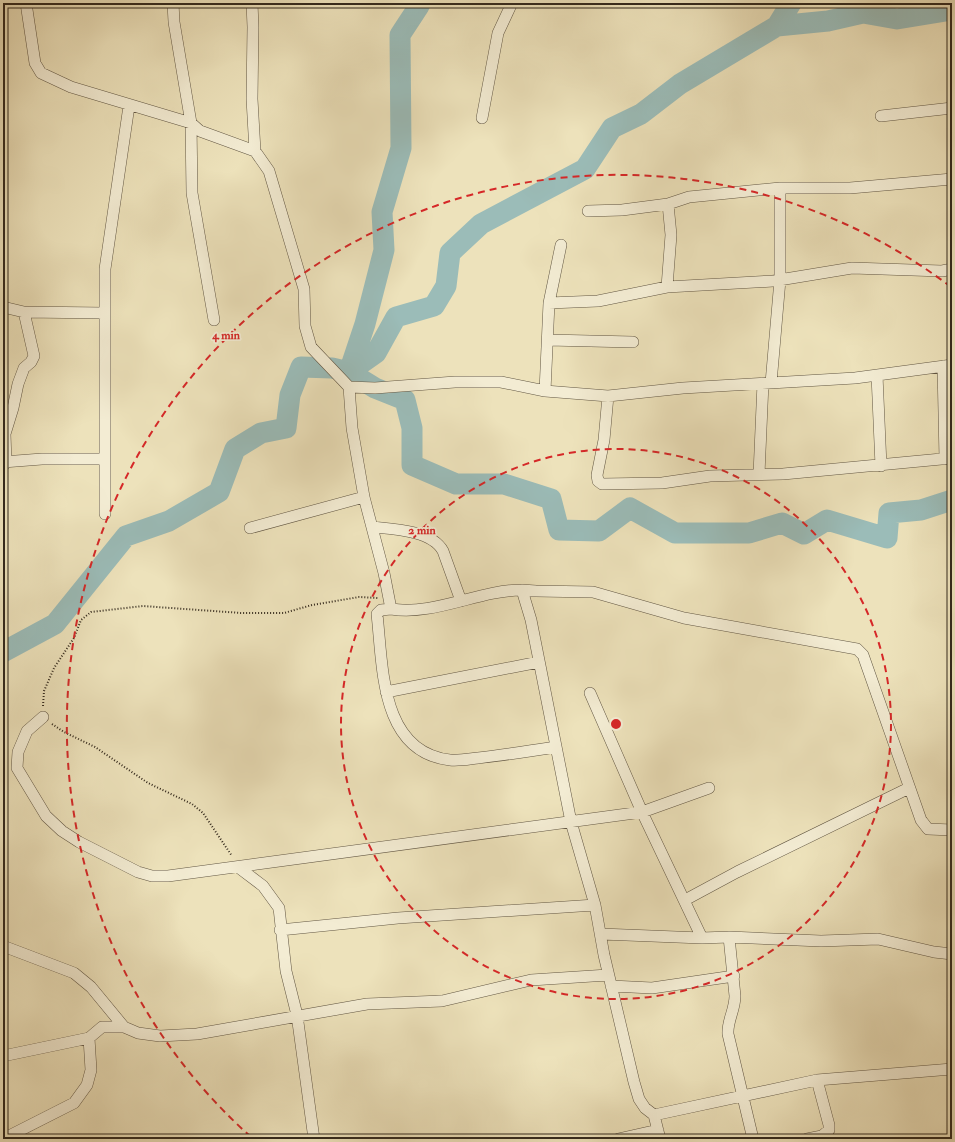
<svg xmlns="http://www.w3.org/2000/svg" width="955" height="1142" viewBox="0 0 955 1142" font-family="'IM FELL Double Pica',serif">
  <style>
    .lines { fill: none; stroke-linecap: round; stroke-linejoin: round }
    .river { stroke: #9bbcb8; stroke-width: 21 }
    .minor-casing { stroke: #625744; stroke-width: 12 }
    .path { stroke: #33291d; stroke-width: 2; stroke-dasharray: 1 2; stroke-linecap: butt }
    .minor { stroke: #f3ecd3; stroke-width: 11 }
    .ring { fill: none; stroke: #d62828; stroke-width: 2; stroke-dasharray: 7 5 }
    .centre { fill: #d62828; stroke: #f3ecd3; stroke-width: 2 }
    .ring-label { font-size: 12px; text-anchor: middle; font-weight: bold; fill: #d62828; stroke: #f3ecd3; stroke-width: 3.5; stroke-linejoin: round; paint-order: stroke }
  </style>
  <rect width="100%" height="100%" fill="#ede2bb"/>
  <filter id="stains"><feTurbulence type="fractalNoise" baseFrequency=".005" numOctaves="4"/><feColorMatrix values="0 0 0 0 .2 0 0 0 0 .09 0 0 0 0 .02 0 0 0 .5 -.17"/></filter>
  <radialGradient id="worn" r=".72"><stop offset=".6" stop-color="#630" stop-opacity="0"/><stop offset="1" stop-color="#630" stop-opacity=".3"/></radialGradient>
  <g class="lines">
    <path class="river" d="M 777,26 L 828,21 L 863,13 L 897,19 L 952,10
      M 349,372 L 376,353 L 396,317 L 434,306 L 446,286 L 450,253 L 481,224 L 585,169 L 612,128 L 641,114 L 680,84 L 777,26 L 791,3
      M 349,372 L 365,324 L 384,250 L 382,212 L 401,148 L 400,35 L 419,6 L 418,3
      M 3,652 L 55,624 L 126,536 L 169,521 L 219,492 L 235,449 L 261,433 L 286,428 L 290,395 L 301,367 L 332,368 L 349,372 L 375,388 L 405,400 L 412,428 L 412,465 L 456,484 L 504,484 L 551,499 L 559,530 L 599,531 L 630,508 L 675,533 L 749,533 L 782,523 L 804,534 L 827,520 L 887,538 L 889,513 L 921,510 L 952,500"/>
    <g class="minor-casing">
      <path id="minor" d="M 26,3 L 35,63 L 41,73 L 71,87 L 191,123 L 200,131 L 255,151
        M 173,3 L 174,22 L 191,123 L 192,193 L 214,320
        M 252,3 L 253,27 L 252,99 L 255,151 L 269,171 L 304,289 L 305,326 L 311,347 L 349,387 L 352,428 L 364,497 L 384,573 L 391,609 C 434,616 479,590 522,590 L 531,620 L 571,822 L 595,905 L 604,955 L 634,1082 L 639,1099 L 645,1108 L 654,1115 L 660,1139
        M 881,116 L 952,108
        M 482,118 L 498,33 L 512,3
        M 780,188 L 850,188 L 952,179
        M 588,211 L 622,210 L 668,204
        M 667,287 L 671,235 L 668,204 L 689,197 L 780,188 L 780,280 L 771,383
        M 549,303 L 561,245
        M 3,307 L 24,312 L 104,313
        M 548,340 L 633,342
        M 943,366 L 945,459
        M 877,375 L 881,466
        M 349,387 L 375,388 L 455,382 L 501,382 L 545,391 L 608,396 L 683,388 L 855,378 L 952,365
        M 545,391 L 549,303 L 598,301 L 667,287 L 773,281 L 852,268 L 942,271 L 952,269
        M 608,396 L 604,440 L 597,475 L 598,481 L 602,484 L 662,483 L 710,476 L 783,474 L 952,458
        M 3,462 L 42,459 L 105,459
        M 6,463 L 5,434 L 13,408 L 18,384 L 24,368 L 31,362 L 34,356 L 24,312
        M 759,474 L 763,383
        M 105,514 L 105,269 L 129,106
        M 372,527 C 392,529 432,530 443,551 L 461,601
        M 250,528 L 364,497
        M 522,590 L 536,591 L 593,592 L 684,618 L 857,649 L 863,655 L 921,820 L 928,829 L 952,830
        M 391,609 L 381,610 L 377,614 C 383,667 380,752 450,760 C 459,761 469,759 478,758 C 504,755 530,751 556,747
        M 386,692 L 539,662
        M 590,693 L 642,812 L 709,788
        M 43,717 L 27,731 L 18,752 L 17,768 L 46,816 L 62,831 L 79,842 L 138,872 L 152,876 L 168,876 L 642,812 L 702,938
        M 238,867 L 263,886 L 279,908 L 286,971 L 297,1015 L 314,1139
        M 685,900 L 737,872 L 909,788
        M 280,930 L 398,918 L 595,905
        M 601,934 L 702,938 L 729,937 L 821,941 L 878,939 L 934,952 L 952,954
        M 729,937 L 735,996 C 735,1010 727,1021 728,1034 L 753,1139
        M 3,946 L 74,973 L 91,987 L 124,1027
        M 611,986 L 652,988 L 734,976
        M 3,1056 L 89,1038 L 102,1027 L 124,1027 L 138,1033 L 160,1036 L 197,1034 L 367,1004 L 442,1001 L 531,980 L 608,975
        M 654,1115 L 817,1080 L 952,1069
        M 3,1139 L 74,1103 L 87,1085 L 91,1070 L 89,1038
        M 618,1139 L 658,1130
        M 807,1139 L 822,1136 L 829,1130 L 829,1125 L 817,1080"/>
    </g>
    <path class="path" d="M 43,706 L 44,691 L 54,668 L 74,638 L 81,620 L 91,612 L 143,606 L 241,613 L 284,613 L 312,605 L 359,597 L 378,598
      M 52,724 L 64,732 L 95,747 L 148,783 L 192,804 L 203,813 L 232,856"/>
    <use href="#minor" class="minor"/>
  </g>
  <g class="ring">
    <circle cx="616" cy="724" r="275"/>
    <path d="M251 1137A551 551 0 0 1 951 287"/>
  </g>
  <circle cx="616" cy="724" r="6" class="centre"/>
  <g class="ring-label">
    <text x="226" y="339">4 min</text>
    <text x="422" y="534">2 min</text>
  </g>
  <rect width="955" height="1142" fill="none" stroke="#ede2bb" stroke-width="16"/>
  <rect x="4" y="4" width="947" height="1134" fill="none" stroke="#33291d" stroke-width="2"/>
  <rect x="8" y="8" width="939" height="1126" fill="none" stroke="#33291d"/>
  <rect width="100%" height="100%" filter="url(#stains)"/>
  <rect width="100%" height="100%" fill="url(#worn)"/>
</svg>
